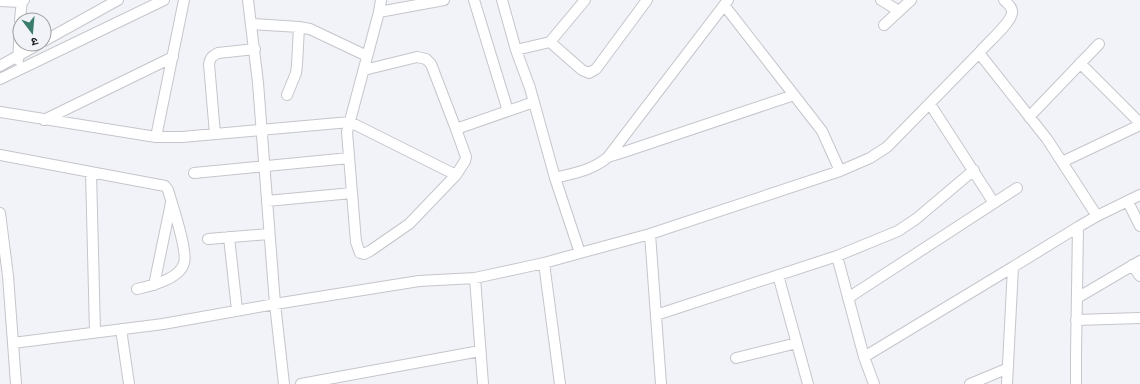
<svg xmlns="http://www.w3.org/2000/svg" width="1140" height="384" viewBox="0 0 1140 384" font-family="Karla,'Noto Sans Devanagari',sans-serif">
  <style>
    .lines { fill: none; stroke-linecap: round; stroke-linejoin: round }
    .minor-casing { stroke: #c4c6cb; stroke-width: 12 }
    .minor { stroke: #fff; stroke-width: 10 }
  </style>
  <rect width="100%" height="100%" fill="#f1f3f9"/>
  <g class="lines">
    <g class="minor-casing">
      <path id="minor" d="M 248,0 L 258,83 L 275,304 L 284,384
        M 381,0 L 379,12 L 347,132 L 356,242 L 360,253 L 364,254 L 370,251 L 409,224 L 456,175
        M 474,0 L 508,111
        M 502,0 L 516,50 L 530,88 L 555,178 L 580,253 L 650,234 L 840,171 L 870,158 L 887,147 L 979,53 L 1047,139 L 1097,216 L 1078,227 L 1076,355 L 1076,384
        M 881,0 L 899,11
        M 0,1 L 21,2 L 24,0
        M 724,5 L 822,131 L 840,171
        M 379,12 L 444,0
        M 20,20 L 22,0
        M 252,24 L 299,27 L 310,29 L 367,56
        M 884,25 L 911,0
        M 44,41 L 118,0
        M 550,42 L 582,70 L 589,73 L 596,69 L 647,0
        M 516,50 L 550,42 L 585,0
        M 979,53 C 986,44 1011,23 1012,13 C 1013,8 1008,4 1004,0
        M 18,60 L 20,28
        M 1080,63 L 1140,123
        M 0,66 L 39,44
        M 364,70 L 417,57 L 426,59 L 431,64 L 456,129
        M 0,79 L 164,0
        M 287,95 L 296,73 L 297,65 L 299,27
        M 930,104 L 994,203
        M 0,112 L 156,137 L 182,137 L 350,122 L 456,175 L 465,161 L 466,157 L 456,129 L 534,102
        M 1029,117 L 1099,44
        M 44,120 L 173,57
        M 215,134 L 209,64 C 210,58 212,56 218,53 L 255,49
        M 156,137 L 184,0
        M 0,155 L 165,186 L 168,190 C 172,204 188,251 184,263 C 180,279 151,286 137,289
        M 608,157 L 627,151 L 794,95
        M 1062,162 L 1140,125
        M 91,172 L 95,332
        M 194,173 L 349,158
        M 555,178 C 575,173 593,170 608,157 L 728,0
        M 267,201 L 352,193
        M 1128,202 L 1140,226
        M 0,213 L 8,276 L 13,343 L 163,324 L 275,304 L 419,281 L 475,278 L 544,263 L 580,253
        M 1097,216 L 1140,195
        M 650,234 L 661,384
        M 229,237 L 237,310
        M 208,239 L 269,234
        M 837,256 L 864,357 L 874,384
        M 544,263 L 560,384
        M 1132,265 L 1140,276
        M 778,275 L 808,384
        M 475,278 L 483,384
        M 154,285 L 171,203
        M 848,298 L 1017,188
        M 1077,298 L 1140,261
        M 656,315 L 837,256 L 898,231 L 916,219 L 974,170
        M 1076,320 L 1140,318
        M 121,329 L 129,384
        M 13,343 L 16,384
        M 864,357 L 1013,267
        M 736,358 L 797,343
        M 301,384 L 480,351
        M 970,384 L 1006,369
        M 1007,384 L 1013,267 L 1078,227"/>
    </g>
    <use href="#minor" class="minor"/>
  </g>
  <g transform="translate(32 32) rotate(164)"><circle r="19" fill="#f1f3f9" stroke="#9b9da1"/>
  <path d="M0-3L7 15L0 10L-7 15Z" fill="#3b7d6c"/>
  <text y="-6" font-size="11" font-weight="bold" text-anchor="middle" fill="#1a1b1d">उ</text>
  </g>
</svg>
